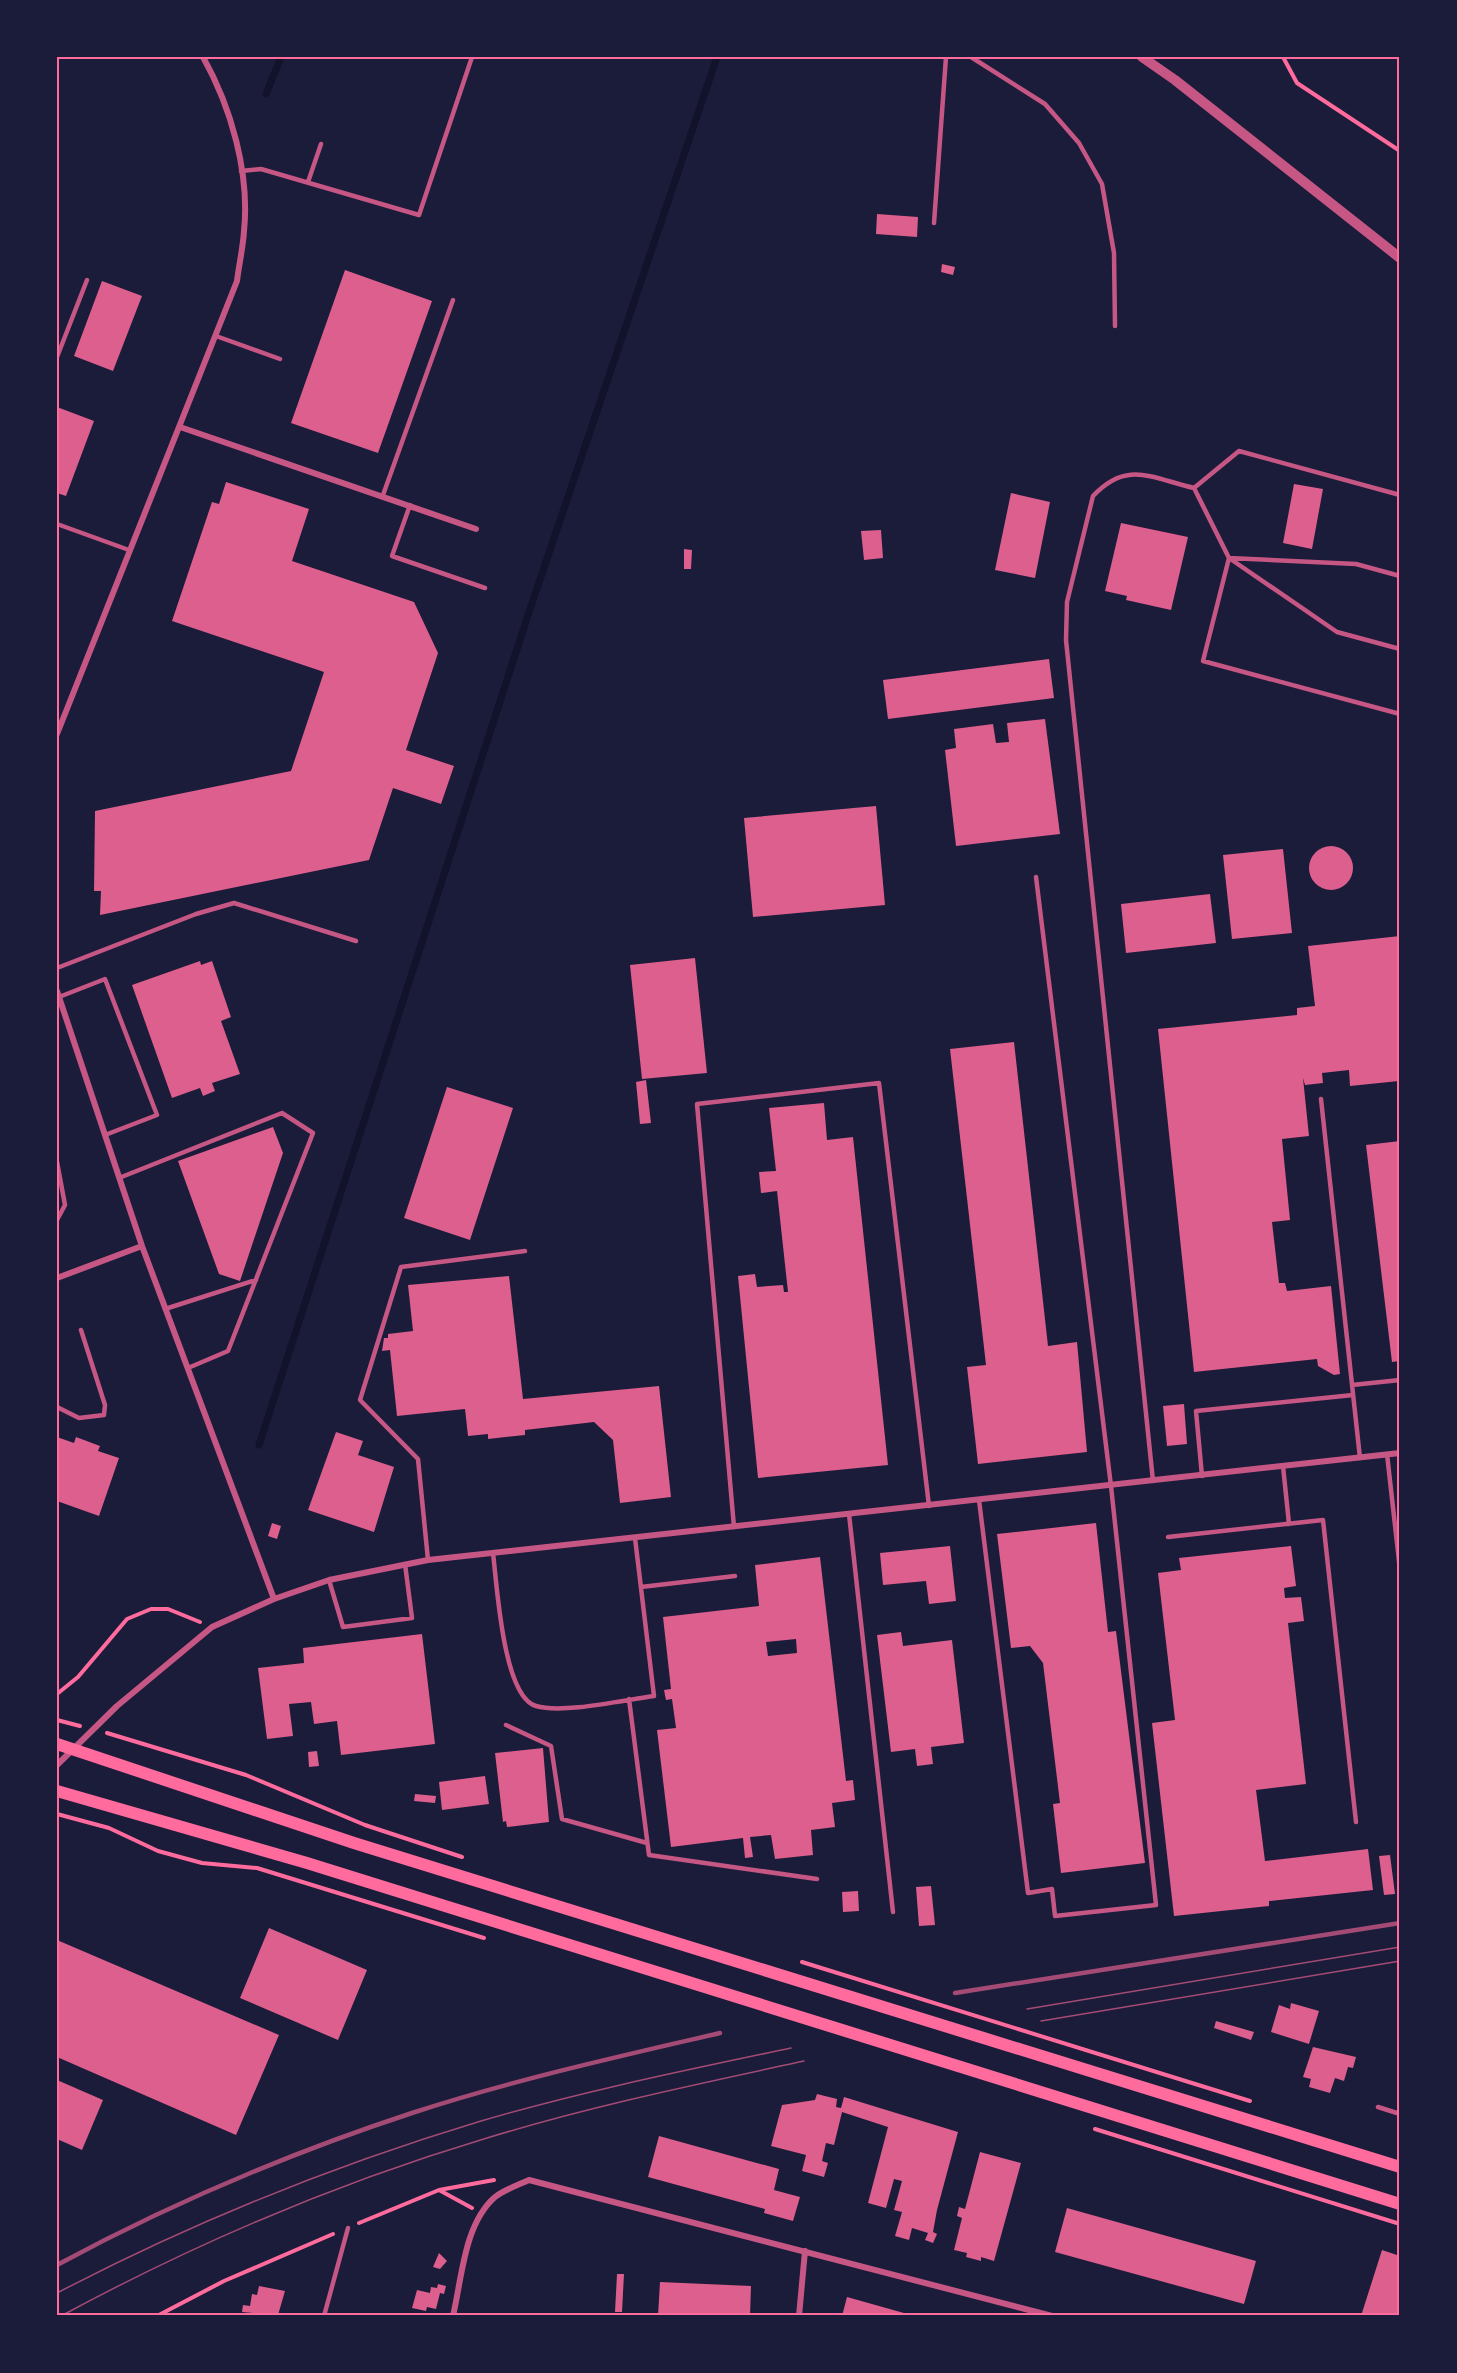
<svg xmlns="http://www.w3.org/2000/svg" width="1457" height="2373" viewBox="0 0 1457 2373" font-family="'Golos Text',sans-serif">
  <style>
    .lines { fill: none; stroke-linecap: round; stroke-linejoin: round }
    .stream { stroke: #12122b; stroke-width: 7 }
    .building { fill: #dd5f8e; fill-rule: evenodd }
    .path { stroke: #ff6b9d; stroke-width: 4 }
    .service { stroke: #c65784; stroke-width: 4.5 }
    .minor { stroke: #c65784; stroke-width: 6 }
    .tertiary { stroke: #c65784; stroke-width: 10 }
    .secondary { stroke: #ff6b9d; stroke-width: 12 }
    .tram { stroke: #a44b75; stroke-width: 1.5 }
    .rail { stroke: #a44b75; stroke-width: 4.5 }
    .neatline { fill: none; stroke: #ff6b9d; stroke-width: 2 }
  </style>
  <rect width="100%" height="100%" fill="#1b1b3a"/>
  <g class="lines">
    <path class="stream" d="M 266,94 L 281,57
      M 259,1445 L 530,609 L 717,57"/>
  </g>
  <path class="building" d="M 877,214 L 918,217 L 917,237 L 876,234 Z
    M 942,264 L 955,267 L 953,275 L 941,272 Z
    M 345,270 L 432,301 L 378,453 L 291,423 Z
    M 102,281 L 142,296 L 113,371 L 74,356 Z
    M 57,407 L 94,421 L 66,496 L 57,493 Z
    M 226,482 L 309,509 L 292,561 L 414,602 L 438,653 L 406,750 L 454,766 L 441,804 L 393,788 L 369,860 L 100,915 L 101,891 L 94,891 L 95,811 L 291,771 L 324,672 L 172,621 L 212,502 L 219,504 Z
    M 1294,484 L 1323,489 L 1312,549 L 1283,543 Z
    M 1011,493 L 1050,502 L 1035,578 L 995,570 Z
    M 1121,523 L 1188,537 L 1171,610 L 1126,600 L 1127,596 L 1105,591 Z
    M 881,530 L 883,558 L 864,560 L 861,531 Z
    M 684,549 L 692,550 L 691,569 L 684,569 Z
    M 1049,659 L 1054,698 L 888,719 L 883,680 Z
    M 1045,719 L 1060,834 L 956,846 L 945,750 L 956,748 L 954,729 L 993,724 L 996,743 L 1009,742 L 1007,723 Z
    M 876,806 L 885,905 L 753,917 L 744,818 Z
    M1309 868a22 22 0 1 1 44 0a22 22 0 1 1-44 0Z
    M 1283,849 L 1292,933 L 1232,939 L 1223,855 Z
    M 1210,894 L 1216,943 L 1126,953 L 1121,904 Z
    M 1400,936 L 1399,1081 L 1350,1086 L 1349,1070 L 1322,1073 L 1323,1083 L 1305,1085 L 1303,1078 L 1309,1136 L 1282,1139 L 1290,1220 L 1272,1222 L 1279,1283 L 1285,1283 L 1287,1291 L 1331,1286 L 1340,1374 L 1334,1375 L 1318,1366 L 1317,1359 L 1194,1372 L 1158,1029 L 1297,1015 L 1297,1008 L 1315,1006 L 1308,946 Z
    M 695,958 L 707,1073 L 642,1079 L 630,965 Z
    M 200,961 L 201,965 L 212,961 L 231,1017 L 221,1021 L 240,1074 L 212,1083 L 215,1091 L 203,1096 L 200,1088 L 172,1098 L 132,985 Z
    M 1014,1042 L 1048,1346 L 1077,1342 L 1087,1452 L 978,1464 L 967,1367 L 986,1365 L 950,1049 Z
    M 646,1080 L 651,1123 L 640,1124 L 636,1082 Z
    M 447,1087 L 513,1108 L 470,1240 L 404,1218 Z
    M 824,1103 L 827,1140 L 853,1137 L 888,1465 L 758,1478 L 738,1276 L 755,1274 L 757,1287 L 783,1285 L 784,1292 L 788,1292 L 777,1191 L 761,1193 L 759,1172 L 776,1171 L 769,1108 Z
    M 273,1127 L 283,1153 L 240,1281 L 219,1274 L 178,1161 Z
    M 1400,1141 L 1400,1361 L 1392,1362 L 1366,1145 Z
    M 509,1276 L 523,1399 L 659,1386 L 671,1497 L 620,1503 L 613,1440 L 594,1422 L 525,1430 L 525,1435 L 488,1439 L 488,1434 L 468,1436 L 465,1409 L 397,1416 L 390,1350 L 382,1351 L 384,1338 L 388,1338 L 388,1334 L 413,1331 L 408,1285 Z
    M 1184,1404 L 1187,1444 L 1167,1446 L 1163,1406 Z
    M 336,1432 L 363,1441 L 358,1455 L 394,1467 L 374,1532 L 308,1510 Z
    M 57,1437 L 74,1443 L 76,1437 L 100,1446 L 98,1451 L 119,1458 L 99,1516 L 57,1501 Z
    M 272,1523 L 281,1526 L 277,1539 L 268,1536 Z
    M 1096,1523 L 1108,1632 L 1116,1631 L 1145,1863 L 1061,1873 L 1053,1804 L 1060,1803 L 1043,1663 L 1030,1646 L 1011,1648 L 997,1534 Z
    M 950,1546 L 956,1601 L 929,1604 L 926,1581 L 883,1585 L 880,1553 Z
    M 1291,1546 L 1296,1586 L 1284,1588 L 1285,1598 L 1301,1597 L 1304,1621 L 1288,1623 L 1306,1784 L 1256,1790 L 1265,1861 L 1368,1849 L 1373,1890 L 1269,1901 L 1269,1906 L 1174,1916 L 1152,1723 L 1175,1720 L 1158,1573 L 1181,1570 L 1179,1558 Z
    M 820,1557 L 846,1781 L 853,1780 L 855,1800 L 832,1803 L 835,1827 L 811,1830 L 813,1855 L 775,1859 L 771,1835 L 750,1837 L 753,1857 L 745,1858 L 743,1838 L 671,1847 L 657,1730 L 676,1728 L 672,1699 L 666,1700 L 664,1690 L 671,1689 L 663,1617 L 759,1606 L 755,1565 ZM 796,1639 L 797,1653 L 768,1656 L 766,1642 Z
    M 901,1632 L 903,1646 L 952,1640 L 964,1743 L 931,1747 L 933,1764 L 917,1766 L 915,1749 L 891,1752 L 877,1635 Z
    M 422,1634 L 435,1744 L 341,1755 L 337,1721 L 314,1724 L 311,1702 L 289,1704 L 293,1736 L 267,1739 L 258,1668 L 304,1663 L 303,1648 Z
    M 543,1748 L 549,1822 L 507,1827 L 506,1821 L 503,1822 L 495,1753 Z
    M 317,1751 L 319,1766 L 309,1767 L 308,1752 Z
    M 485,1776 L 489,1804 L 442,1810 L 439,1782 Z
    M 415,1794 L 436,1796 L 435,1803 L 414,1801 Z
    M 1390,1855 L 1395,1894 L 1384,1895 L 1379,1856 Z
    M 931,1886 L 935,1925 L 919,1926 L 916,1887 Z
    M 858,1891 L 859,1911 L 843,1912 L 842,1892 Z
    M 269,1928 L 367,1970 L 338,2040 L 240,1998 Z
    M 57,1940 L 279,2035 L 236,2135 L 57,2057 Z
    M 1291,2003 L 1319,2011 L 1309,2044 L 1271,2032 L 1279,2005 L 1290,2009 Z
    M 1216,2021 L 1254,2032 L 1251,2040 L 1214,2028 Z
    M 1313,2047 L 1356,2057 L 1353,2068 L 1348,2067 L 1344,2081 L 1335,2078 L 1330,2093 L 1309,2087 L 1311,2079 L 1303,2077 Z
    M 57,2080 L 103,2100 L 82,2150 L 57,2139 Z
    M 817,2094 L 837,2099 L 836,2107 L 841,2108 L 844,2097 L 958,2132 L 937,2210 L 933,2232 L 937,2234 L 933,2243 L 925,2240 L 928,2233 L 912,2228 L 909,2240 L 895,2236 L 902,2212 L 894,2210 L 902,2181 L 894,2179 L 886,2208 L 868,2203 L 888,2127 L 842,2112 L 834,2145 L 826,2143 L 822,2161 L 828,2163 L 824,2177 L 802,2171 L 806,2155 L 771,2146 L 782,2105 L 815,2100 Z
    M 659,2136 L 779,2169 L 774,2190 L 800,2197 L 793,2221 L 764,2213 L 765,2209 L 648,2177 Z
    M 980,2152 L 1021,2163 L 994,2261 L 981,2257 L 981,2261 L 966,2257 L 967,2253 L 954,2250 L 962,2218 L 957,2216 L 959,2207 L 965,2209 Z
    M 1067,2208 L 1256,2261 L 1244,2304 L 1055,2252 Z
    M 1382,2250 L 1400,2256 L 1400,2316 L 1361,2316 Z
    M 439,2253 L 447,2261 L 440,2269 L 433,2267 Z
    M 617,2274 L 624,2274 L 622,2312 L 615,2312 Z
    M 660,2282 L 751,2286 L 750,2316 L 658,2316 Z
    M 438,2284 L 446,2286 L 444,2294 L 440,2293 L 436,2309 L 427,2307 L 426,2311 L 412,2308 L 417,2290 L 430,2293 L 431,2287 L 437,2288 Z
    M 259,2286 L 285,2291 L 278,2315 L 242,2312 L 243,2305 L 250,2306 L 252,2294 L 257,2295 Z
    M 847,2297 L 911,2315 L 911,2316 L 842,2316 Z"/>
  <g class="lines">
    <path class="path" d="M 1283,57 L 1297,83 L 1400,151
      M 57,1694 L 78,1677 L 127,1619 L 151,1609 L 168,1609 L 200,1622
      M 57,1720 L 80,1726
      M 107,1733 L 246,1775 L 365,1825 L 462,1857
      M 57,1814 L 109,1828 L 158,1851 L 202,1863 L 257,1868 L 484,1938
      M 802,1962 L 1250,2101
      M 1095,2129 L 1400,2224
      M 439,2190 L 472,2208
      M 359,2223 L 439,2190 L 494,2180
      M 157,2316 L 224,2281 L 333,2234"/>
    <path class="service" d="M 971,57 L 1045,104 L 1079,143 L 1102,184 L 1114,253 L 1115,326
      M 241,171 L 261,169 L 419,215 L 472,57
      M 308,182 L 321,144
      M 934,223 L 946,57
      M 216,336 L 280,359
      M 57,357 L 87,280
      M 1194,488 L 1239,451 L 1400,495
      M 383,495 L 453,300
      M 410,505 L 392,556 L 485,588
      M 57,524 L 129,550
      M 1400,576 L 1356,564 L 1229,558 L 1337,632 L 1400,649
      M 57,968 L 196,914 L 234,903 L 356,941
      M 59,997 L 105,979 L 157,1115 L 105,1135
      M 1321,1099 L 1360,1458
      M 57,1162 L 65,1205 L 57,1220
      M 119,1178 L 282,1113 L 313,1133 L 228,1351 L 188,1368
      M 165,1309 L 256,1280
      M 1352,1385 L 1400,1380
      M 57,1407 L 79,1418 L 104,1415 L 105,1405 L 81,1330
      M 1387,1454 L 1400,1570
      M 1283,1466 L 1289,1524
      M 1202,1476 L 1196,1411 L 1353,1395
      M 1153,1481 L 1066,640 L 1067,602 L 1093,496 C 1127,460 1151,478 1194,488 L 1229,558 L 1203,661 L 1400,714
      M 979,1500 L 1028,1893 L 1052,1889 L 1055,1916 L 1156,1905 L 1111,1486 L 1036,877
      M 849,1514 L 893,1912
      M 734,1527 L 697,1104 L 879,1083 L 929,1506
      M 1168,1537 L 1323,1520 L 1356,1822
      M 493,1553 C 497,1585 503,1697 536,1706 C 563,1714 624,1700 654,1696 L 635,1538
      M 428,1560 L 418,1459 L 360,1400 L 401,1267 L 525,1251
      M 329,1580 L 343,1627 L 412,1618 L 405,1564
      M 641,1587 L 735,1576
      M 629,1699 L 649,1855 L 817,1879
      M 506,1725 L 551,1746 L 562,1819 L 647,1843
      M 1378,2107 L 1400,2114
      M 324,2316 L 348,2228"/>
    <path class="minor" d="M 180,427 L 476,529
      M 57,734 L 237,281 C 239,264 243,248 244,231 C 250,173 231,107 203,57
      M 57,991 L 142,1246 L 274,1599
      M 57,1278 L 142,1246
      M 57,1765 L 117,1706 L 212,1627 L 274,1599 L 329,1580 L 428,1560 L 1400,1453
      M 453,2316 C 462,2278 464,2224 495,2197 C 504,2190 518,2185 529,2180 L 1052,2316
      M 799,2316 L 805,2251"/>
    <path class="tertiary" d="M 1142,57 L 1175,80 L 1400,258"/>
    <path class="secondary" d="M 57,1744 L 354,1843 L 1400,2167
      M 57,1791 L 307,1863 L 1400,2204"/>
    <path class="tram" d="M 1027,2009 L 1400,1947
      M 1041,2021 L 1400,1961
      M 57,2293 C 193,2222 335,2165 481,2121 C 583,2091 687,2070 791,2048
      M 61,2316 C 196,2243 340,2182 487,2138 C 591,2106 698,2084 804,2061"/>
    <path class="rail" d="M 955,1993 L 1400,1923
      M 57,2265 C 170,2204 290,2153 412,2113 C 513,2080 617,2057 720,2033"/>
  </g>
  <rect width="1457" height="2373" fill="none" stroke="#1b1b3a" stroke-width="117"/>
  <rect x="58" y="58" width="1340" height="2256" class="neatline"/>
</svg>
